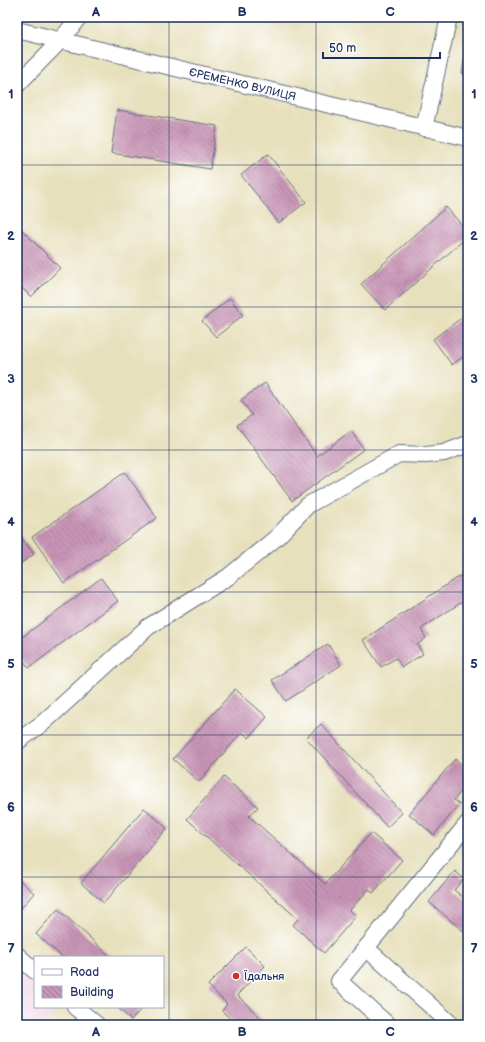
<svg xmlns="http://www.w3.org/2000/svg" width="485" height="1042" viewBox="0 0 485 1042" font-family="'Balsamiq Sans',sans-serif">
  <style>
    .built { fill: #f0d0e4 }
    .building { fill: url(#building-back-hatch) }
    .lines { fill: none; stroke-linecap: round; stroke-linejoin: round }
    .minor-casing { stroke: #626d7f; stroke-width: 18 }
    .minor { stroke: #fff; stroke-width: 16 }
    .grid { fill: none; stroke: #1b2f5e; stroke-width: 1; stroke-opacity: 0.55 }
    .poi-dot { fill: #c8321e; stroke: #fff; stroke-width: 1.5 }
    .labels { text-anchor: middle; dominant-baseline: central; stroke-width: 3; stroke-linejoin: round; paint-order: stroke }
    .street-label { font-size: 11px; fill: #1b2f5e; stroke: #fff }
    .poi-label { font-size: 11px; fill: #1b2f5e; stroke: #fff; text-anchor: start }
    .neatline { fill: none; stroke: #1b2f5e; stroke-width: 1.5 }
    .grid-label { font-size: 13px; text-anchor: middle; font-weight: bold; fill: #1b2f5e }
  </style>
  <defs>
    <pattern id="building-back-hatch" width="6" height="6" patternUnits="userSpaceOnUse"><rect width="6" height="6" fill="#c894b5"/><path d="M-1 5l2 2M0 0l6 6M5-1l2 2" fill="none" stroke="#a27996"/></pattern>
  </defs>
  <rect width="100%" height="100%" fill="#fff"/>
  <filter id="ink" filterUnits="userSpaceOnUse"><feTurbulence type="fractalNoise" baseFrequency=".025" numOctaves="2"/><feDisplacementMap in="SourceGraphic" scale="8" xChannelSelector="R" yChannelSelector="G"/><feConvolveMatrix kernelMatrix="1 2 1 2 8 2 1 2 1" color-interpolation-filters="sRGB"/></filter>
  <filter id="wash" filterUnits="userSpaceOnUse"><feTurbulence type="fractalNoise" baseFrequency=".012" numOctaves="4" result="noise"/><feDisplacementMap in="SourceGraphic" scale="16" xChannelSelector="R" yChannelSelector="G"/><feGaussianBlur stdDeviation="0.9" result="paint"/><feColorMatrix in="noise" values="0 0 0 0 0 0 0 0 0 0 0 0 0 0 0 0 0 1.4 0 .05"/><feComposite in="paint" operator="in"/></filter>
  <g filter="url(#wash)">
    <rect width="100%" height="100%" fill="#e7e0bc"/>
    <path class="built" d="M 17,971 L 35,986 L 35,1007 L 60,1007 L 44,1025 L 17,1025 Z"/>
    <g id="blocks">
      <path class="building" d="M 467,46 L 468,47 L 468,75 L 462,73 Z
        M 117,110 L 217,126 L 210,169 L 111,153 Z
        M 268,154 L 306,202 L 279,223 L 241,175 Z
        M 446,207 L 468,232 L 468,236 L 385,310 L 361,284 Z
        M 18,226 L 60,268 L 31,297 L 17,283 Z
        M 230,298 L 243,315 L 216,337 L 202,321 Z
        M 468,313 L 468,353 L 452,365 L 433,339 Z
        M 265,383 L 317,456 L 351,431 L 364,449 L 292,501 L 237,425 L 252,415 L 241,400 Z
        M 125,472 L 157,518 L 64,583 L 32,537 Z
        M 17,531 L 34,554 L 17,566 Z
        M 466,572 L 468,575 L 468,598 L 421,629 L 426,638 L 417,645 L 423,654 L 402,667 L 396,658 L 381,667 L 363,640 Z
        M 101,578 L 118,601 L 29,668 L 17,652 L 17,641 Z
        M 328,644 L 341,665 L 286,701 L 272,680 Z
        M 235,689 L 267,717 L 249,738 L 242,732 L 199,782 L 173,759 Z
        M 321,724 L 402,813 L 387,827 L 306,738 Z
        M 455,759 L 468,770 L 468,783 L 454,800 L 460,804 L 434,835 L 409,814 Z
        M 224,777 L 258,807 L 249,816 L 325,884 L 371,833 L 402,860 L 373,893 L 369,889 L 350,910 L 356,916 L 324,953 L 293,925 L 298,919 L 187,819 Z
        M 144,808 L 167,828 L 104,903 L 81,883 Z
        M 455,871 L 464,879 L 454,890 L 468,901 L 468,935 L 429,902 Z
        M 17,878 L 34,893 L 17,913 Z
        M 58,909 L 111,957 L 62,957 L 36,934 Z
        M 246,947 L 265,966 L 237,995 L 268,1025 L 237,1025 L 222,1011 L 227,1004 L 208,985 Z
        M 117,1007 L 143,1007 L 131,1020 Z"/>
    </g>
  </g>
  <g filter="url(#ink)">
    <use href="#blocks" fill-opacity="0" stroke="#626d7f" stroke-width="1"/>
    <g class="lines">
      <g class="minor-casing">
        <g id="minor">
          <path id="s1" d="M 17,30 L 468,138"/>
          <path d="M 17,85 L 61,40 L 79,17"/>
          <path d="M 424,128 L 449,17"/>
          <path d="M 17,742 L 44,722 L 148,627 L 228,577 L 276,538 L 308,505 L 399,454 L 426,455 L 444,453 L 468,444"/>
          <path d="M 366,948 L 452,1025"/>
          <path d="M 17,955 L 35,971"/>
          <path d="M 75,1007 L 97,1025"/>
          <path d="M 388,1025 L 339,981 L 468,823"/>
        </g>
      </g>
      <use href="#minor" class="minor"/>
    </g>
  </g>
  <path class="grid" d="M 169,17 L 169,1025M 316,17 L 316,1025M 17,165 L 468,165M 17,307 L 468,307M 17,450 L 468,450M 17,592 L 468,592M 17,735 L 468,735M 17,877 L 468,877"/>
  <circle class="poi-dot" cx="236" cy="976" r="4"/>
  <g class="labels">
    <g class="street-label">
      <text stroke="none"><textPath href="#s1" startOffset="232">ЄРЕМЕНКО ВУЛИЦЯ</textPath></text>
    </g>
    <g class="poi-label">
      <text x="244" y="976">Їдальня</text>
    </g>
  </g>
  <rect width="485" height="1042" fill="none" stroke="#fff" stroke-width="44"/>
  <rect x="34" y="956" width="130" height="52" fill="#ffffff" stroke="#a4acbf"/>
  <rect x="42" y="969" width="20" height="6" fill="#ffffff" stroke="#a4acbf"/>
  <text x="70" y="976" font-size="12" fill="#1b2f5e">Road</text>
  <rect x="42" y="986" width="20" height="12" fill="url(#building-back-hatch)" stroke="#a4acbf"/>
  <text x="70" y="996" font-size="12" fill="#1b2f5e">Building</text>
  <path d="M323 52v6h117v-6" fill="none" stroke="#1b2f5e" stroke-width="2"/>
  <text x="329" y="52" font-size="12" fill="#1b2f5e" stroke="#ffffff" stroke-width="3" paint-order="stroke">50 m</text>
  <rect x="22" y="22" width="441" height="998" class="neatline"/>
  <g class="grid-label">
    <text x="96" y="16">A</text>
    <text x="242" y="16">B</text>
    <text x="390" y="16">C</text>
    <text x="11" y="98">1</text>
    <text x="474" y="98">1</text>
    <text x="11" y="240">2</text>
    <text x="474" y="240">2</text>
    <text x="11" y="383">3</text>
    <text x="474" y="383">3</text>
    <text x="11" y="526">4</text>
    <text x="474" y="526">4</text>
    <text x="11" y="668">5</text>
    <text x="474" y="668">5</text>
    <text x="11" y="811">6</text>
    <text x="474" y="811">6</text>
    <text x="11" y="953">7</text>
    <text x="474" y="953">7</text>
    <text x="96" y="1036">A</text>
    <text x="242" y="1036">B</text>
    <text x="390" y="1036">C</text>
  </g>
</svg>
